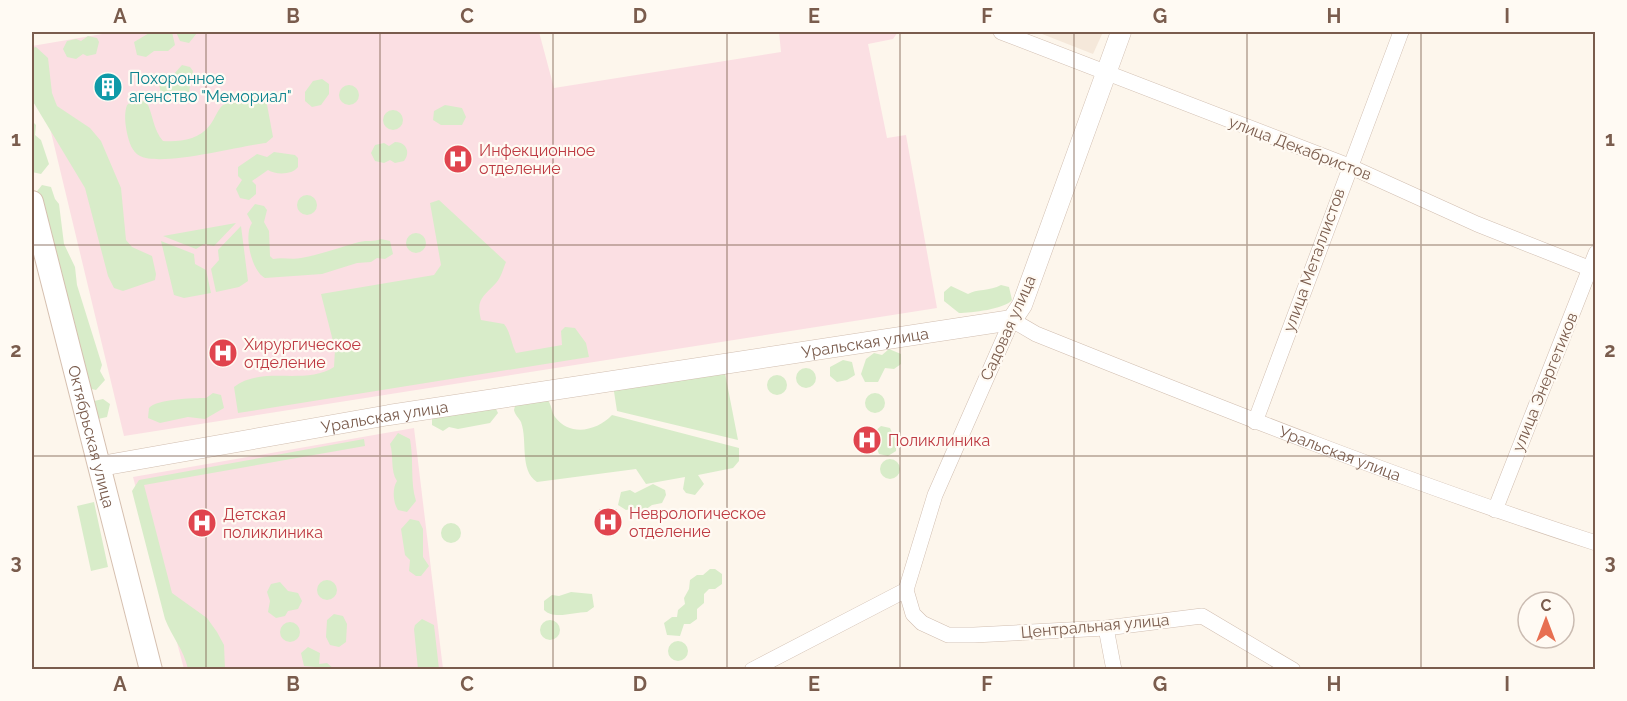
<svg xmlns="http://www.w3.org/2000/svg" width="1627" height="701" viewBox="0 0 1627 701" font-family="Raleway,sans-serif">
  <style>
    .residential { fill: #f5e8da }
    .medical { fill: #fbdfe3 }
    .green { fill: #d8ecc9 }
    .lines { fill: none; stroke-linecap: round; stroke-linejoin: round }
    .minor-casing { stroke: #d1beb0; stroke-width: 16 }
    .tertiary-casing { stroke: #d1beb0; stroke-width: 21 }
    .secondary-casing { stroke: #d6c0b0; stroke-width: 24 }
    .minor { stroke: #fff; stroke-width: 15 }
    .tertiary { stroke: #fff; stroke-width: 20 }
    .secondary { stroke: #fff; stroke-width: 22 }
    .grid { fill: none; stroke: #7a5c4d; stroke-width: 1.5; stroke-opacity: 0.55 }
    .labels { text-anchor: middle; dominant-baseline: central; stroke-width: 4.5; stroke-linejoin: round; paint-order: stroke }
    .culture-label { font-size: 16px; fill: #0d838f; stroke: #fffaf3; text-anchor: start }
    .street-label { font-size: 16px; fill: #7a5c4d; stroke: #fffaf3 }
    .health-label { font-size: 16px; fill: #be3a42; stroke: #fffaf3; text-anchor: start }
    .neatline { fill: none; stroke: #7a5c4d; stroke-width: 2 }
    .grid-label { font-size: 20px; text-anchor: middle; font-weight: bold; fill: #7a5c4d }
  </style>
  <rect width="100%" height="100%" fill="#fdf6ec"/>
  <path class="residential" d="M 1037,32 L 1103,32 L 1093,54 Z"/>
  <path class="medical" d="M 114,32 L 539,32 L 554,88 L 781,52 L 779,32 L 898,32 L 893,39 L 868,44 L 887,138 L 906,135 L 937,308 L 124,436 L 32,53 L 32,46 Z
    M 414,428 L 443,669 L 184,669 L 133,477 Z"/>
  <path class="green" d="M 151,32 L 172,32 L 175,45 L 168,51 L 154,51 L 146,57 L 137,55 L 134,42 Z
    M 176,32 L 197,32 L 197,33 L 189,43 L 180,41 Z
    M 88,36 L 97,38 L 99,42 L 96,54 L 87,56 L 83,54 L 76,59 L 67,57 L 63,49 L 67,41 L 76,39 L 81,41 Z
    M 36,47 L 48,58 L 52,93 L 57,106 L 90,128 L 101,141 L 121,188 L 126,240 L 132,247 L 152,256 L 156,274 L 155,280 L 123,291 L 114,288 L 108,276 L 85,188 L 32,100 L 32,48 Z
    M 182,65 L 190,67 L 193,71 L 189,92 L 182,98 L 161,93 L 158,80 L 166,74 L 173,75 Z
    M 322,79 L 329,84 L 329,94 L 321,105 L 312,107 L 305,101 L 305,92 L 313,81 Z
    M339 95a10 10 0 1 1 20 0a10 10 0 1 1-20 0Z
    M 254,94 L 266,99 L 273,137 L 266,143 C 239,146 162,167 140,156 C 132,152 129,142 127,133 C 125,123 124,114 127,105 L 134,100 L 146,101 C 153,113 153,130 163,141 C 180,142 199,140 210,125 C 215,119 217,110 223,105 C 232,97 243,96 254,94 Z
    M 445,105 L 462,108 L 466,117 L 462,125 L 441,125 L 433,120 L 434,111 Z
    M383 120a10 10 0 1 1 20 0a10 10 0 1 1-20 0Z
    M 32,121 L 36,125 L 35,135 L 41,140 L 49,164 L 41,174 L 32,172 Z
    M 395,142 C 406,142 411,152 404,161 L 395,163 L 390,160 L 384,163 L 375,161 L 371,153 L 375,145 L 384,143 L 389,146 Z
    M 274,152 L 295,155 L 298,158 L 298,167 C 292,175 276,175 268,170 L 252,181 L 256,185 L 256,194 L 249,200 L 240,198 L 236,189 L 242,180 L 238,176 L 238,167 L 257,154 L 267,157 Z
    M 42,185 L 51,187 L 55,199 L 59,204 L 64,244 L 75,267 L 77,285 L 102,365 L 100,371 L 105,380 L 96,390 L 87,388 L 34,195 Z
    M297 205a10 10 0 1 1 20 0a10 10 0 1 1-20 0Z
    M 439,200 L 506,262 C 503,269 501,278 496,283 C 482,298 476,299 481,320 L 504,324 C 511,333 511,343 516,353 L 562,345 L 561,331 L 565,327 L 575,328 L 586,343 L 589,357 L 238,413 L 234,387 C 262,365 305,386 334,367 L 335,349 L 321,294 L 434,275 L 441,265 L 430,203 Z
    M 255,204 L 264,206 L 267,210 L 264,222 L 269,231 L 270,256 L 273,259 C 283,257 292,260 301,258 C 320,255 340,247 359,242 C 368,240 373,242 381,239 L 390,241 L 393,254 L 385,259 L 377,258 L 371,262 L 357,263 L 322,274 L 265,278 C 252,272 243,235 252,223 L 247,214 Z
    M 236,223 L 214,246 L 204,244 L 196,249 L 163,236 Z
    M 241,226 L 248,281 L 239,287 L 216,292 L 211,269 L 219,260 L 218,250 Z
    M406 243a10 10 0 1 1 20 0a10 10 0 1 1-20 0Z
    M 161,241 L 194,254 L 195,264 L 206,270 L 211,293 L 184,298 L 174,295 Z
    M 1001,285 L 1009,287 L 1012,300 C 1005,309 971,313 959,313 L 944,301 L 944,292 L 951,286 L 968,294 C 976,289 990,291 1001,285 Z
    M 889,349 L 901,354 L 901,364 L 894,369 L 885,368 L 878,382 L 865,382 L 861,374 L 866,359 L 874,353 L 882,355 Z
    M 843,360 L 852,362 L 855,375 L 847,380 L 837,382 L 830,376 L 830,367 Z
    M796 378a10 10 0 1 1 20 0a10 10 0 1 1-20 0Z
    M 724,368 L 738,440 L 617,411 L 613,385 Z
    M767 385a10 10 0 1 1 20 0a10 10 0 1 1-20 0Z
    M865 403a10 10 0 1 1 20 0a10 10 0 1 1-20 0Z
    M 213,393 L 221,395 L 224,408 L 205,419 L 188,417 L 160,423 L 148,418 L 149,408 C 156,399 193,398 206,398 Z
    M 103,399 L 110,404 L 107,417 L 98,419 L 94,401 Z
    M 547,399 C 552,405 551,411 555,417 C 570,437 597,431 612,415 L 739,448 L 739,461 L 733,468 L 698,475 L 704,484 L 695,495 L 686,493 L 683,489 L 685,477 L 646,484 L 636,469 L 537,482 C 519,470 528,441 521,422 C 519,418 515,415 514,410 L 515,406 Z
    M 494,405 L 498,413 L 490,423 L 458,429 L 449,427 L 443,431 L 432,425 L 432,416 Z
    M 881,426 L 890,428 L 896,441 L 896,451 L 888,456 L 879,454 L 874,441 L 874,432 Z
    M 398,433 L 410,439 C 414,461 410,482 416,501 L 407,512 L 398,510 C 393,503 392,488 397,481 C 390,471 394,455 390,444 Z
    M 364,439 L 365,446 L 144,485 L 172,593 L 207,618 L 217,632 L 224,645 L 225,669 L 188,669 C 184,650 172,637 165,619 L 132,491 L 139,480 Z
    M880 469a10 10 0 1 1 20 0a10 10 0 1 1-20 0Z
    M 653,484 L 665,490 L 666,495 L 662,503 L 652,505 L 645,510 L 635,508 L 626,510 L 618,505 L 621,492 L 630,490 L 635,493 Z
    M 94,502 L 108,567 L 91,571 L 77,506 Z
    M 410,519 L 419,521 L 423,529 L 423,557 L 429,566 L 421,576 L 416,576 L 409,571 L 410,560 L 405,555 L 401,529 Z
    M441 533a10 10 0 1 1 20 0a10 10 0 1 1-20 0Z
    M 710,569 L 715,569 L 722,574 L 722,584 L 715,589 L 709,589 L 704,594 L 704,603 L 697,609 L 697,619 L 690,624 L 684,624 L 680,636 L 667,635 L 664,623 L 672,617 L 677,617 L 678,610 L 685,604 L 684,598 L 689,589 L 690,580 L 697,575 L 703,575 Z
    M317 590a10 10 0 1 1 20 0a10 10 0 1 1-20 0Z
    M 280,582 L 288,591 L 298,593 L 302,601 L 298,609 L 288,611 L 285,616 L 276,618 L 268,612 L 270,601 L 267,592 L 271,584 Z
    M 571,592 L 592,594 L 594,607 L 587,612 C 574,612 554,620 544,610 L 544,601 L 552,595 L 559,596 Z
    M 334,614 L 343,616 L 347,624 L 346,642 L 339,647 L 330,645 L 326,637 L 327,620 Z
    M 422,619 L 434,625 L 439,669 L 418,669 L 414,629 L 415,625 Z
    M540 630a10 10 0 1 1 20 0a10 10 0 1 1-20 0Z
    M280 632a10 10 0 1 1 20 0a10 10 0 1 1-20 0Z
    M668 651a10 10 0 1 1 20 0a10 10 0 1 1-20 0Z
    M 308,647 L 320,653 L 319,664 L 327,663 L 334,669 L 315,669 L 316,667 L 304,666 L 301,653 Z"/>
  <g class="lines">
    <g class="minor-casing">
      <g id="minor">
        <path d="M 1001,32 L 1349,166 L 1477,224 L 1596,271"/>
        <path d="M 1255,422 L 1401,32"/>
        <path d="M 1495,510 L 1596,253"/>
        <path d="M 1106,628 L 1114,670"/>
        <path d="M 752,670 L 906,590"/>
        <path id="s1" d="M 1293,670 L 1202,616 L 1106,628 L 974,635 L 948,635 L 922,623 L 913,614 L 906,590 L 935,495 L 1012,320 L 1036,334 C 1221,408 1406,482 1596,543"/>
      </g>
    </g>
    <g class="tertiary-casing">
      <g id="tertiary">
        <path id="s2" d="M 101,466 L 389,415 L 1012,320 L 1022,305 L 1121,32"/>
      </g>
    </g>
    <g class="secondary-casing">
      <g id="secondary">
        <path id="s3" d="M 32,202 L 151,670"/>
      </g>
    </g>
    <use href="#minor" class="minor"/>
    <use href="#tertiary" class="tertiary"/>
    <use href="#secondary" class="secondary"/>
  </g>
  <path class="grid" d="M 206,32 L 206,670M 380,32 L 380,670M 553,32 L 553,670M 727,32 L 727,670M 900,32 L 900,670M 1074,32 L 1074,670M 1247,32 L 1247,670M 1421,32 L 1421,670M 32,245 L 1596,245M 32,456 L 1596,456"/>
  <defs>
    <g id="building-disc" transform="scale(1.5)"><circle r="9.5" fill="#0f9aa8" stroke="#fffaf3"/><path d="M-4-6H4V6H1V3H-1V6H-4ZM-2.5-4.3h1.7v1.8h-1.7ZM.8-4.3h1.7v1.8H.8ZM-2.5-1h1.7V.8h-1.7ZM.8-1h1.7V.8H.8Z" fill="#fff"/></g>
    <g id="hospital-disc" transform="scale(1.5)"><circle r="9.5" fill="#e0444e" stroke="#fffaf3"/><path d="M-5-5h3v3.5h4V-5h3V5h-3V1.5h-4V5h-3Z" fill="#fff"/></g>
  </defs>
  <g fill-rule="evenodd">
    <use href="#building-disc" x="108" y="87"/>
    <use href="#hospital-disc" x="458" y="159"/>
    <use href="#hospital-disc" x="223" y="353"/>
    <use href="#hospital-disc" x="867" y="440"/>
    <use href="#hospital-disc" x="608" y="522"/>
    <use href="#hospital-disc" x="202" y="523"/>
  </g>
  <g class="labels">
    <g class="culture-label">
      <text x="129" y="78">Похоронное<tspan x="129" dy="18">агенство "Мемориал"</tspan></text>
    </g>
    <g class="street-label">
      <text transform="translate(1300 148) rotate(21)">улица Декабристов</text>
      <text transform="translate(1314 260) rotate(-70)">улица Металлистов</text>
      <text transform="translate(1008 328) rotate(-66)">Садовая улица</text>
      <text stroke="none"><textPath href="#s2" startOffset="774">Уральская улица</textPath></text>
      <text transform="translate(1545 382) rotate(-68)">улица Энергетиков</text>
      <text stroke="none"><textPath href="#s2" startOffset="288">Уральская улица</textPath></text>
      <text stroke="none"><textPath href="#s3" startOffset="242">Октябрьская улица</textPath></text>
      <text stroke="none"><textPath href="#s1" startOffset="1072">Уральская улица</textPath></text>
      <text transform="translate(1095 626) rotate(-5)">Центральная улица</text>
    </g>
    <g class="health-label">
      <text x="479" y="150">Инфекционное<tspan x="479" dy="18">отделение</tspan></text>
      <text x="244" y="344">Хирургическое<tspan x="244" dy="18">отделение</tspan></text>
      <text x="888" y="440">Поликлиника</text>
      <text x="629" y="513">Неврологическое<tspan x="629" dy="18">отделение</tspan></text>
      <text x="223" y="514">Детская<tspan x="223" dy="18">поликлиника</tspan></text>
    </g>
  </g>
  <rect width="1627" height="701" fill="none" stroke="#fffaf3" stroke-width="66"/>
  <g transform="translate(1546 620)"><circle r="28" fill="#fffaf3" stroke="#cabbb1" stroke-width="1.5"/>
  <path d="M0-4.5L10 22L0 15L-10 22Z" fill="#e76f51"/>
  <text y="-9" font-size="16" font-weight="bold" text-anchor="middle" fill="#7a5c4d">С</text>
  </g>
  <rect x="33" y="33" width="1561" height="635" class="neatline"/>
  <g class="grid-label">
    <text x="120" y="23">A</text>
    <text x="293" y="23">B</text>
    <text x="467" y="23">C</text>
    <text x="640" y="23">D</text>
    <text x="814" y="23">E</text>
    <text x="987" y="23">F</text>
    <text x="1160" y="23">G</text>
    <text x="1334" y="23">H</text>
    <text x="1507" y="23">I</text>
    <text x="16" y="146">1</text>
    <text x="1610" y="146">1</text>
    <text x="16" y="357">2</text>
    <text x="1610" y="357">2</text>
    <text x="16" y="569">3</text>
    <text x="1610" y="569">3</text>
    <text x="120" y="691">A</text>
    <text x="293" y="691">B</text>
    <text x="467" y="691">C</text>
    <text x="640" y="691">D</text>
    <text x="814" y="691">E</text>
    <text x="987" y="691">F</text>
    <text x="1160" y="691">G</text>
    <text x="1334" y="691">H</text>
    <text x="1507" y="691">I</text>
  </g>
</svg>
